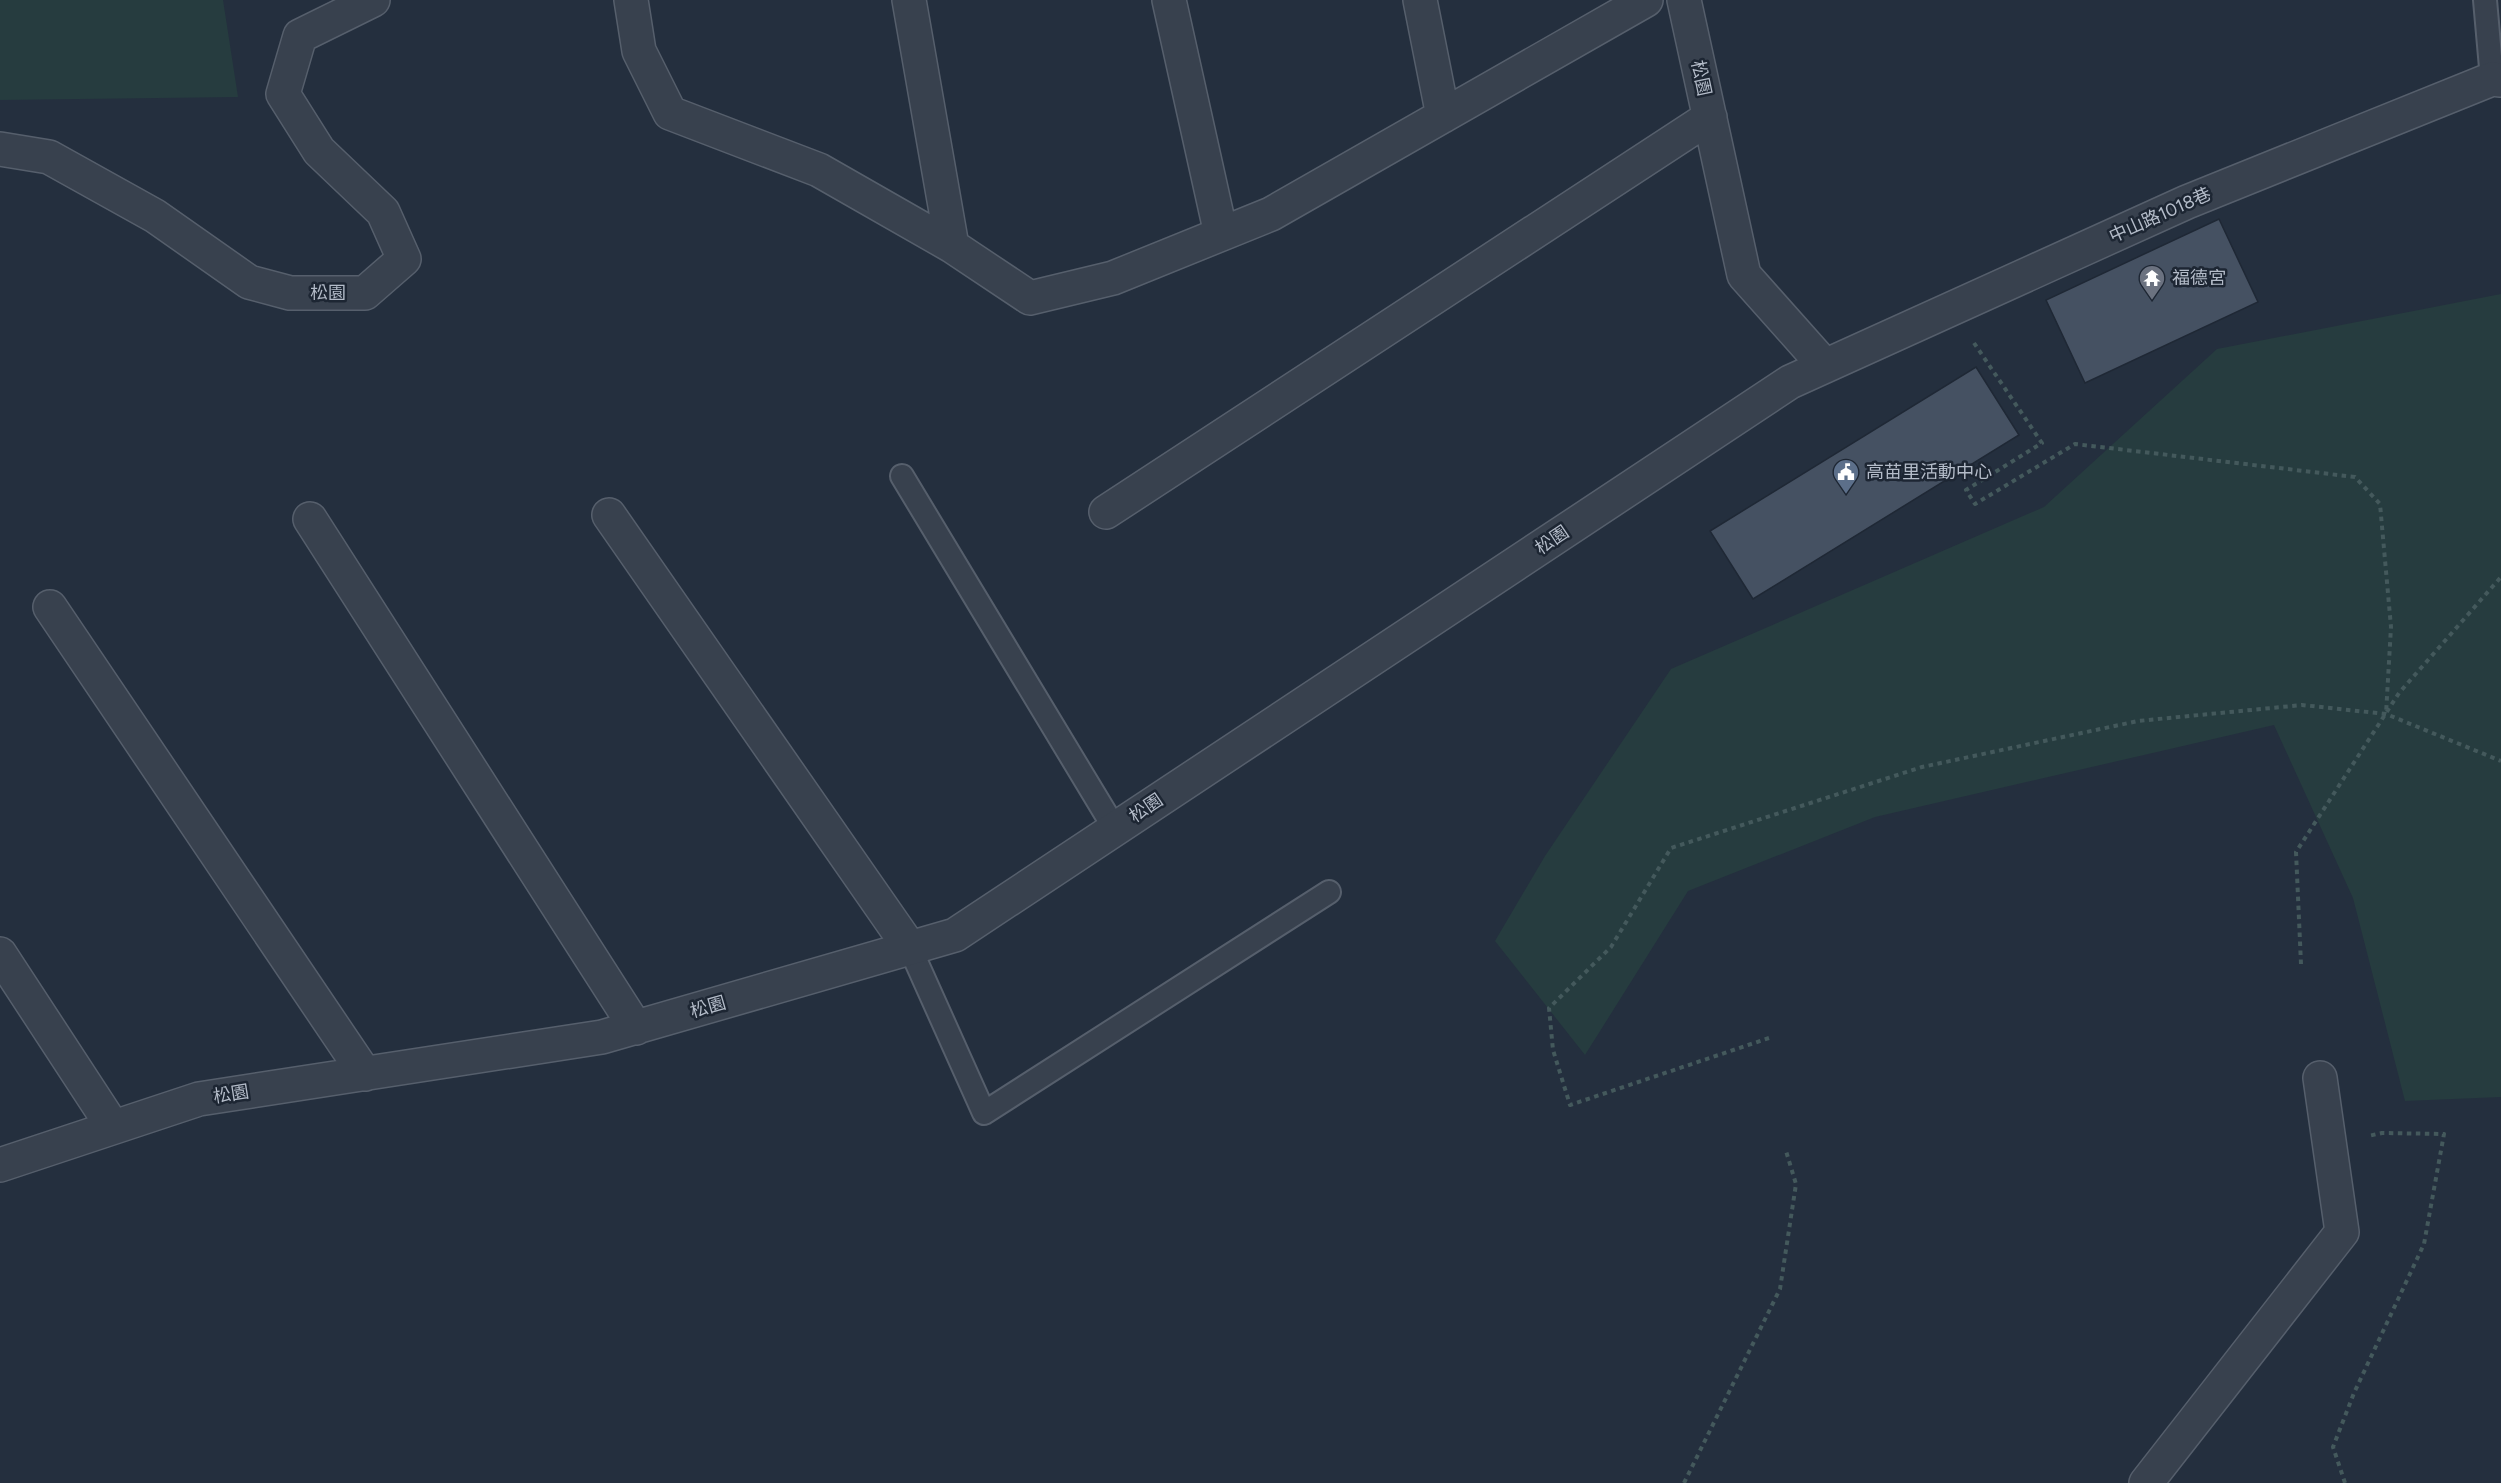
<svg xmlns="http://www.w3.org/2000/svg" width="2501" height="1483" viewBox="0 0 2501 1483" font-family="Figtree,'Noto Sans TC',sans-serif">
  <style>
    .green { fill: #263c3f }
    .building { fill: #455162; stroke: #1f2835; stroke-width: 1.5 }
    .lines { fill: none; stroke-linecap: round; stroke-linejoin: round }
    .service-casing { stroke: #565f6c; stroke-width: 26 }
    .minor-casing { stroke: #565f6c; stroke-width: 36 }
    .path { stroke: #44595c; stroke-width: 4; stroke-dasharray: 4.5 4.5; stroke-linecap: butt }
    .service { stroke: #38414e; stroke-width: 22 }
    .minor { stroke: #38414e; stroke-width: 33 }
    .labels { text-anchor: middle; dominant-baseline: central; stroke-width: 5; stroke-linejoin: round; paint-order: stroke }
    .street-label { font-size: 18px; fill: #b4bcc9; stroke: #1d2633 }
    .poi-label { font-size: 18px; fill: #b4bcc9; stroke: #1d2633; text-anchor: start }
  </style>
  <rect width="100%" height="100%" fill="#242f3e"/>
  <path class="green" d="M 0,0 L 223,0 L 238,97 L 0,100 Z
    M 2501,294 L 2501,1097 L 2405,1101 L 2353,898 L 2274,725 L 1875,817 L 1688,891 L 1585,1055 L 1495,941 L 1545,856 L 1671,669 L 2044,507 L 2217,349 Z"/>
  <path class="building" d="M 2219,219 L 2258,302 L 2085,383 L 2046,300 Z
    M 1976,367 L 2019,435 L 1753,599 L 1710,531 Z"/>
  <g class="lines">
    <g class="service-casing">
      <path id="service" d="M 2485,0 L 2492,79
        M 902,476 L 1115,829
        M 910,948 L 984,1113 L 1329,892"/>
    </g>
    <g class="minor-casing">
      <path id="minor" d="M 631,0 L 639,51 L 670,113 L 819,170 L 952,246 L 1030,298 L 1113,278 L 1271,214 L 1646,0
        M 909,0 L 952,246
        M 1169,0 L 1221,234
        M 1420,0 L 1443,116
        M 1684,0 L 1744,275 L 1825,366
        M 0,149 L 49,157 L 155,216 L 249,282 L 290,293 L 365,293 L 404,259 L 383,212 L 319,151 L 283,94 L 300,36 L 373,0
        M 1106,512 L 1710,117
        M 609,515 L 910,948
        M 310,519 L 636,1028
        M 50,607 L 365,1074
        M 0,954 L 113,1127
        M 0,1165 L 199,1099 L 602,1037 L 955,935 L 1790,382 L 2187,202 L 2492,79 L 2501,80
        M 2146,1483 L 2342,1232 L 2320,1078"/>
    </g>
    <path class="path" d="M 1974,343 L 2042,443 L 1966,490 L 1975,504 L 2075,444 L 2355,477 L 2380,504 L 2391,627 L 2386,714
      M 2301,964 L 2296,852 L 2399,693 L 2501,577
      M 1769,1038 L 1570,1105 L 1553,1050 L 1549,1008 L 1611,947 L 1671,848 L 1922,767 L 2138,721 L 2302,705 L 2386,714 L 2501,761
      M 1684,1483 L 1780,1289 L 1796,1184 L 1786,1151
      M 2345,1483 L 2333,1447 L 2354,1393 L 2424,1244 L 2444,1134 L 2382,1133 L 2368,1136"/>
    <use href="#service" class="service"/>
    <use href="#minor" class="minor"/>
  </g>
  <defs>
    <g id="temple-pin" transform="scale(1.35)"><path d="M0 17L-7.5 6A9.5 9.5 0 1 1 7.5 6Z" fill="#6b7280" stroke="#1d2633"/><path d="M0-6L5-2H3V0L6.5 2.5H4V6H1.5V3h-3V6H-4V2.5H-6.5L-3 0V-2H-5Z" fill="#fff"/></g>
    <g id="civic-pin" transform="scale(1.35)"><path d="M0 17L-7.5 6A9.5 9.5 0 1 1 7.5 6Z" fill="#5c6f8a" stroke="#1d2633"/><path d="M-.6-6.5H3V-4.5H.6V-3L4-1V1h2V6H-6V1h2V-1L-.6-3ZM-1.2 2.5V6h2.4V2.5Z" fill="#fff"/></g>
  </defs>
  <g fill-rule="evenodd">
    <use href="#temple-pin" x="2152" y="278"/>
    <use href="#civic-pin" x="1846" y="472"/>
  </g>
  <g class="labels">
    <g class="street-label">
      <text transform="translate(1701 78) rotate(78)">松園</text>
      <text transform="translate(2160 215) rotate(-24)">中山路1018巷</text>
      <text x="328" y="293">松園</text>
      <text transform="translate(1552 540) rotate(-34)">松園</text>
      <text transform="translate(1146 808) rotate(-34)">松園</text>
      <text transform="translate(708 1007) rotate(-16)">松園</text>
      <text transform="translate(231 1094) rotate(-9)">松園</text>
    </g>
    <g class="poi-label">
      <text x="2172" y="278">福德宮</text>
      <text x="1866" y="472">高苗里活動中心</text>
    </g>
  </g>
</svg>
